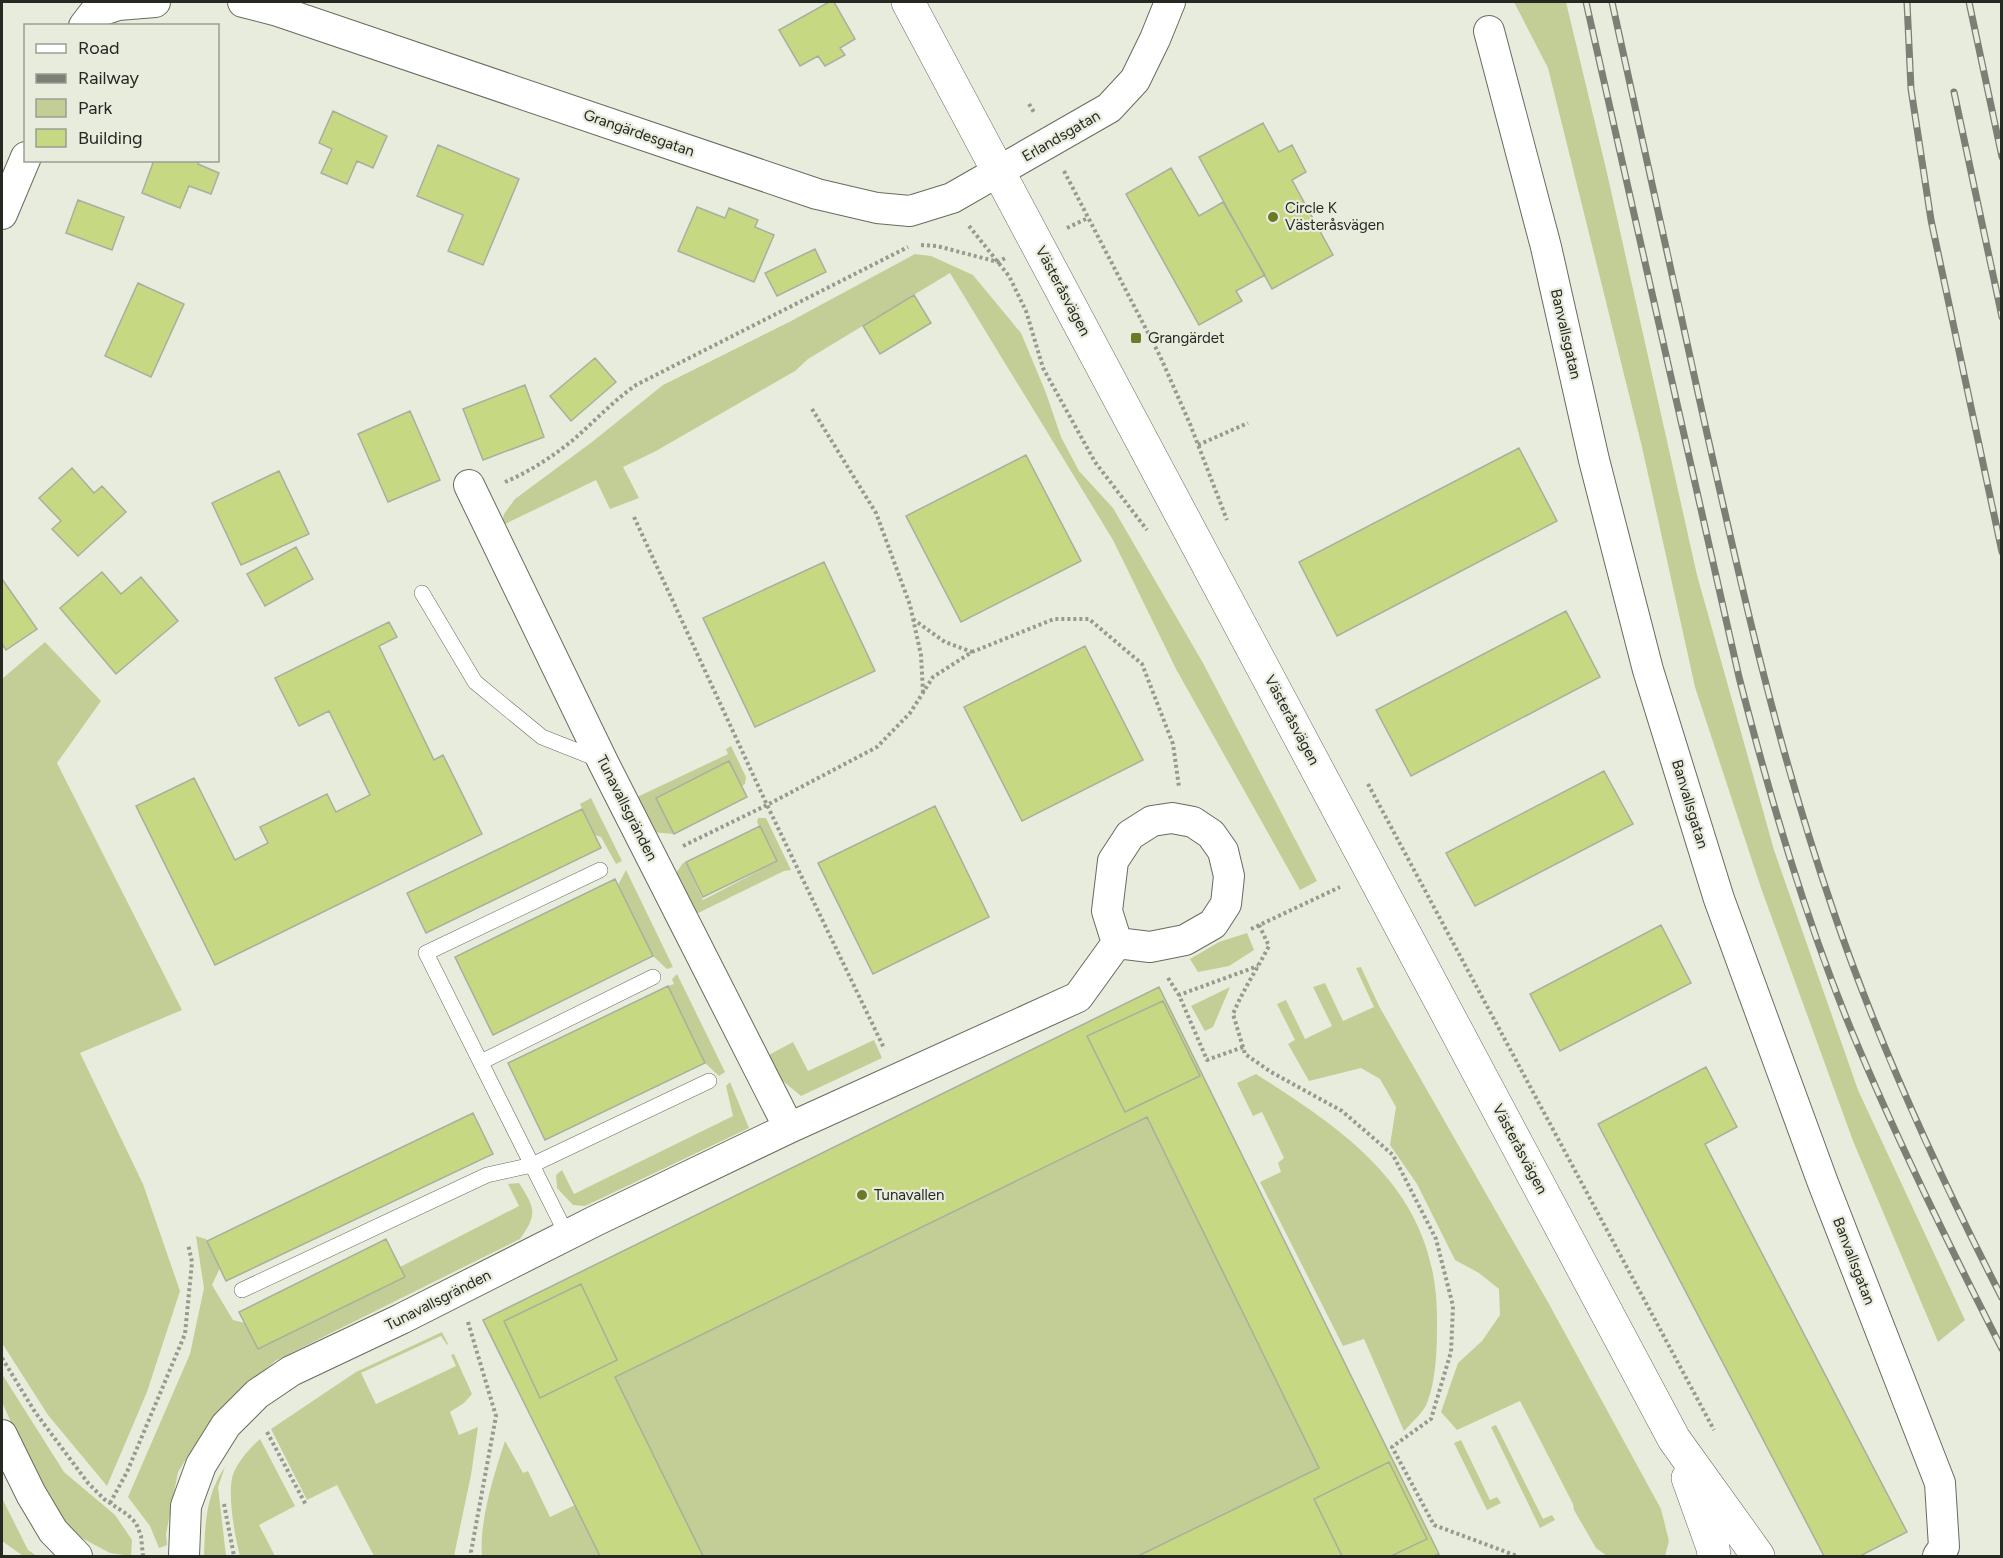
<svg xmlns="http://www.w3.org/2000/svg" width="2003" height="1558" viewBox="0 0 2003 1558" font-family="Figtree,sans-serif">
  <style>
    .green { fill: #c2ce95 }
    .building { fill: #c6d881; stroke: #aaae9f; stroke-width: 1.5; fill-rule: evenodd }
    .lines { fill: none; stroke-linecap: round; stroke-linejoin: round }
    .service-casing { stroke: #686b5d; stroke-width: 16 }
    .minor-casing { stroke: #686b5d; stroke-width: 32 }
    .tertiary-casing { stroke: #686b5d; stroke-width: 34 }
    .path { stroke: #979a8f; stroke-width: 4; stroke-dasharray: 3 3; stroke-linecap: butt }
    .service { stroke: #fff; stroke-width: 15 }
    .minor { stroke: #fff; stroke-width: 30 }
    .tertiary { stroke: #fff; stroke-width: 33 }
    .rail-casing { stroke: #7c7f75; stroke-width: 7 }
    .rail { stroke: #e8ecdd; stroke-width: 4.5; stroke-dasharray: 14; stroke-linecap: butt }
    .poi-dot { fill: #6c7a28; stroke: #e8ecdd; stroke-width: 2 }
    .labels { text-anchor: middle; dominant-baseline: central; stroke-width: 4.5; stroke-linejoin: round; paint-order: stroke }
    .street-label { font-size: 15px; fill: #262822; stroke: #e8ecdd }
    .poi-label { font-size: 15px; fill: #262822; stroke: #e8ecdd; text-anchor: start }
  </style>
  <rect width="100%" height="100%" fill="#e8ecdd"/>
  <path class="green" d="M 1514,2 L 1566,2 L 1607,173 L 1697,575 L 1774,850 L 1858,1090 L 1965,1320 L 1938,1342 L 1853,1141 L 1761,888 L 1695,687 L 1642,447 L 1548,68 Z
    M 915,254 L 931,256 L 973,275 L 1021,333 L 1046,393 L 1061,437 L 1079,471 L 1113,508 L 1203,663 L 1317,881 L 1300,890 L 1176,669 L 1113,540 L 950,273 L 808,359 L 795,371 L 656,451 L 623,467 L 639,498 L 610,509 L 596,480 L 501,526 L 504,514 L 515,499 L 592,442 L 663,385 L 791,321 Z
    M 45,642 L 101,701 L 57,763 L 182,1010 L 80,1053 L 143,1184 L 180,1291 L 147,1392 L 107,1486 L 48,1415 L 2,1343 L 2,679 Z
    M 731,746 L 746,777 L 745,784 L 742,786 L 729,762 L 656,798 L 674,834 L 650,832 L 633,799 L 728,754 L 726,749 Z
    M 591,798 L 622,861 L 616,864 L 601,837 L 595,835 L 580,804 Z
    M 758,818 L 766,818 L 791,870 L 784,871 L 694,915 L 674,876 L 683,863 L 686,862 L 703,900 L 776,862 L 757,822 Z
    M 626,870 L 673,967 L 667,969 L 653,956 L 618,885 Z
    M 1247,933 L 1254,950 L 1229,966 L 1198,972 L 1190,959 L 1219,942 Z
    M 1361,967 L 1379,1006 L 1549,1304 L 1661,1509 L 1669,1541 L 1665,1556 L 1607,1556 L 1596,1548 L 1574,1510 L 1573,1504 L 1520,1401 L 1457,1430 L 1441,1412 L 1458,1363 L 1482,1341 L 1500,1315 L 1499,1289 L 1479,1273 L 1455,1260 L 1417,1184 L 1390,1145 L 1396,1107 L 1380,1079 L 1361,1068 L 1309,1081 L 1288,1044 L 1295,1040 L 1277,1004 L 1286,1000 L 1305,1039 L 1332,1026 L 1313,987 L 1325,983 L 1343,1021 L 1374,1007 L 1356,968 Z
    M 677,974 L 725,1072 L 719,1076 L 705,1063 L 668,986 L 674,984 L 672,979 Z
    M 1230,987 L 1213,1027 L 1205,1031 L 1191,1006 Z
    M 874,1040 L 882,1058 L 801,1096 L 771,1071 L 765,1057 L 793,1042 L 808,1071 Z
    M 1256,1074 C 1355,1137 1440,1196 1437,1326 C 1437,1349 1436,1381 1427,1403 C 1423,1413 1411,1423 1404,1431 L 1364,1339 L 1343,1346 L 1260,1182 L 1281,1172 L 1278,1163 L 1284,1158 L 1262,1112 L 1253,1116 L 1237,1083 Z
    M 730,1082 L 749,1128 L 585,1206 L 573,1205 L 557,1188 L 556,1175 L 562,1170 L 574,1194 L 733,1116 L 726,1086 Z
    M 1147,1117 L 1319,1468 L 1138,1556 L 703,1556 L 615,1377 Z
    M 519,1183 C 535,1208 538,1214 520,1239 L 275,1361 L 238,1393 L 207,1426 L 178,1472 L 166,1534 L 167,1545 L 159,1548 L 150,1526 L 128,1497 L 190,1354 L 204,1288 L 196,1236 L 206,1239 L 220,1268 L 212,1285 L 233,1320 L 245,1323 L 258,1349 L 405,1277 L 400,1267 L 519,1206 L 508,1184 Z
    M 442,1332 L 448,1344 L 447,1345 L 441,1336 L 361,1373 L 376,1404 L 456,1366 L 451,1355 L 454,1354 L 472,1394 L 464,1403 L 450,1412 L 459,1435 L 478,1427 L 471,1475 L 454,1556 L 374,1556 L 337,1485 L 307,1500 L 271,1429 L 356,1372 Z
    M 2,1374 L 64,1472 L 115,1515 L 132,1540 L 131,1556 L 110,1553 L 78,1536 L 58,1514 L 31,1467 L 2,1402 Z
    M 1496,1425 L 1543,1519 L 1552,1515 L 1555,1520 L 1540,1528 L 1491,1427 Z
    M 260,1439 L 295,1506 L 259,1525 L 275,1556 L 240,1556 C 235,1537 226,1490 234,1472 C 239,1460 250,1448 260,1439 Z
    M 1461,1440 L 1490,1500 L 1497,1497 L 1501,1503 L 1487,1510 L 1454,1443 Z
    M 505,1441 L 523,1473 L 528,1471 L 550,1517 L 575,1505 L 600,1556 L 482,1556 C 479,1522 494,1474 505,1441 Z
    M 225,1467 L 218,1487 L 226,1556 L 204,1556 C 205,1524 206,1494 225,1467 Z
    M 2,1498 L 28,1550 L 37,1556 L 23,1556 L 2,1541 Z"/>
  <path class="building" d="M 829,2 L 834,2 L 855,39 L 840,48 L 845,55 L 825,66 L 818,56 L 800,66 L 779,30 Z
    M 333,111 L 387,136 L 373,168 L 357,161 L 347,184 L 321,173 L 332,149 L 319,143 Z
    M 1263,123 L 1279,152 L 1292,145 L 1306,172 L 1292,180 L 1333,255 L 1272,289 L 1199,157 Z
    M 438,145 L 519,179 L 483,265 L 448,251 L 463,215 L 417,196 Z
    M 154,160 L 200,160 L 198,164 L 219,173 L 211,194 L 189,186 L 180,208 L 142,193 Z
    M 1171,168 L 1199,216 L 1223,202 L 1265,275 L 1236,291 L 1242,301 L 1199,325 L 1126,194 Z
    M 78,200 L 124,217 L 112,250 L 66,233 Z
    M 697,207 L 725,218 L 729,208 L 758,220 L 755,227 L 774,235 L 754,282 L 678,251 Z
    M 815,249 L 826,272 L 777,296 L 765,273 Z
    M 138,283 L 184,304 L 151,377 L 105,356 Z
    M 914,295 L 931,323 L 880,354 L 863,326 Z
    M 595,358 L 616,382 L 571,421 L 550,396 Z
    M 525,385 L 544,437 L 483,460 L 463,409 Z
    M 410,411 L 440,480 L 388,502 L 358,434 Z
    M 1519,448 L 1557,521 L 1337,636 L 1299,562 Z
    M 1026,455 L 1081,561 L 961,622 L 906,516 Z
    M 72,468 L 94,493 L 102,486 L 126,512 L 78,556 L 52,529 L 61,521 L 39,498 Z
    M 279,471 L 309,534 L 241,565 L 212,503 Z
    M 296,547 L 313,579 L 265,606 L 247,574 Z
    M 824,562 L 875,671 L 755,727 L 703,618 Z
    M 102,572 L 121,594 L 141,577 L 178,621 L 116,674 L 60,608 Z
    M 2,579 L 37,629 L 6,650 L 2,644 Z
    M 1566,611 L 1600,677 L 1411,776 L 1376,710 Z
    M 389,622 L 397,637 L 379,646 L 434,760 L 443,755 L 482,834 L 215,965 L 136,806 L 194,778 L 235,860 L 268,843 L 260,827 L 327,794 L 336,812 L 370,795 L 329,711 L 299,726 L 275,678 Z
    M 1085,646 L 1143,760 L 1022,821 L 964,707 Z
    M 729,761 L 747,797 L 674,834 L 656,798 Z
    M 1604,771 L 1633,824 L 1475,906 L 1446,853 Z
    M 935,806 L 989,917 L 873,974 L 818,863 Z
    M 582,809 L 601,848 L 426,933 L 407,893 Z
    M 760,826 L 777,861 L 703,897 L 686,862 Z
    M 615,879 L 653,956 L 493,1035 L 455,957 Z
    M 1661,925 L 1691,983 L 1560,1051 L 1530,994 Z
    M 668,986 L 705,1063 L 545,1140 L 508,1063 Z
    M 1159,987 L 1439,1554 L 1434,1556 L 1391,1556 L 1427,1539 L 1389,1462 L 1314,1499 L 1342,1556 L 1138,1556 L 1319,1468 L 1147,1117 L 615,1377 L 703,1556 L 600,1556 L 483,1320 ZM 1163,1001 L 1200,1076 L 1125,1112 L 1087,1036 ZM 581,1284 L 617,1360 L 540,1398 L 504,1321 Z
    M 1163,1001 L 1200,1076 L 1125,1112 L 1087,1036 Z
    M 1706,1067 L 1737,1127 L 1705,1144 L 1907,1532 L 1860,1556 L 1824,1556 L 1598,1124 Z
    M 473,1113 L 493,1154 L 226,1281 L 207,1241 Z
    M 386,1239 L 405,1277 L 258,1349 L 239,1312 Z
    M 581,1284 L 617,1360 L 540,1398 L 504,1321 Z
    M 1389,1462 L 1427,1539 L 1391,1556 L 1342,1556 L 1314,1499 Z"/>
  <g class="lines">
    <g class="service-casing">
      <path id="service" d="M 422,593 L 475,682 L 542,737 L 600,760
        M 481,1062 L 653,977
        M 567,1235 L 426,953 L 600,870
        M 242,1290 L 487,1175 L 532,1165 L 709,1081"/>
    </g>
    <g class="minor-casing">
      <path id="minor" d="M 243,2 L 278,11 L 817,194 L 877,208 L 910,211 L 952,198 L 1109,108 L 1135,80 L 1155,39 L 1170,2
        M 84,26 L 94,13 L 118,5 L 155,2
        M 1489,31 L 1546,247 L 1594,460 L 1648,670 L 1719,899 L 1823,1183 L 1940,1483 L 1944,1547 L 1938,1556
        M 2,214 L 26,157
        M 469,485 L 603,762 L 789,1128
        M 2,1435 L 31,1494 L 53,1531 L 77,1556
        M 184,1556 L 186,1506 L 201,1465 L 226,1425 L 257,1394 L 291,1371 L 401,1319 L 595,1221 L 789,1128 L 1078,997 L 1117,943 L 1107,911 L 1113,861 L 1130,835 L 1152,821 L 1172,818 L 1193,822 L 1211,834 L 1223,851 L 1229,876 L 1226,904 L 1213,924 L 1185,940 L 1150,947 L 1117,943"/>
    </g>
    <g class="tertiary-casing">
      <path id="tertiary" d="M 908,2 L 1674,1439 L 1758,1556
        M 1688,1478 L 1713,1548 L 1714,1556"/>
    </g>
    <path class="path" d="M 1029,104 L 1035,114
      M 1064,171 L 1160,356 L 1190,424 L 1227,520
      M 969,226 L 1009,276 L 1026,311 L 1043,368 L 1095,462 L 1147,530
      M 1067,228 L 1088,218
      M 921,245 L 937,246 L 998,262 L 1007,257
      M 812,409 L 876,513 L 910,605 L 921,655 L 923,692
      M 1198,445 L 1248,423
      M 505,482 C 529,472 552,457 573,440 C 594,422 613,401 636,385 L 908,247
      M 634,517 L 767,805 L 884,1048
      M 913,619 L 945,642 L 972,652
      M 1368,784 L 1714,1430
      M 683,846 L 767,805 L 877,747 L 910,713 L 933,677 L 972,652 L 1054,619 L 1089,619 L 1142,664 L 1173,744 L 1179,787
      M 1259,925 L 1269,946 C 1257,969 1243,990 1233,1014 L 1245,1054 L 1271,1072 L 1342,1111 L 1393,1155 L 1436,1239 L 1453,1306 L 1451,1352 L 1431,1419 L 1392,1447 L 1434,1525 L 1517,1556
      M 1251,929 L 1340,887
      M 1168,978 L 1179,995
      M 1243,1047 L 1207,1060 L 1179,995 L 1258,966
      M 468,1322 L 496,1416 L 471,1552 L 472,1556
      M 2,1358 L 35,1412 L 88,1483 L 104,1499 L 128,1515 L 136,1523 L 141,1536 L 143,1556
      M 267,1432 L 306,1505
      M 110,1503 L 127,1472 L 185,1334 L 192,1262 L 188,1244
      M 224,1504 L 234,1556"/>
    <use href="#service" class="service"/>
    <use href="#minor" class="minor"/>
    <use href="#tertiary" class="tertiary"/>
    <g class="rail-casing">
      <path id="rail" d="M 1586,2 L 1739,677 C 1770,797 1805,918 1852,1032 C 1897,1140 1949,1245 2002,1349
        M 1612,2 C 1641,135 1671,268 1700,402 C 1738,573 1776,744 1833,910 C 1878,1043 1938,1173 2002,1298
        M 1907,2 L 1911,89 L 1931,220 L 2002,552
        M 1969,2 L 2002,157
        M 1954,92 L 2002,317"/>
    </g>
    <use href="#rail" class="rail"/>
  </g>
  <g class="poi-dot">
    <circle cx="1273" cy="217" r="6"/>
    <rect x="1130" y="332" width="12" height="12" rx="3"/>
    <circle cx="862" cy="1195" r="6"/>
  </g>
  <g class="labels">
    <g class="street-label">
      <text transform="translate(639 133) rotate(19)">Grangärdesgatan</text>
      <text transform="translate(1061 136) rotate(-30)">Erlandsgatan</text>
      <text transform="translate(1063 291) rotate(62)">Västeråsvägen</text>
      <text transform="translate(1566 334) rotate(77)">Banvallsgatan</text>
      <text transform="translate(1292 720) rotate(62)">Västeråsvägen</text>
      <text transform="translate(1690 804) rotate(73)">Banvallsgatan</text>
      <text transform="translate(627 808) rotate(63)">Tunavallsgränden</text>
      <text transform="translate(1520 1149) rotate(62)">Västeråsvägen</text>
      <text transform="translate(1854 1261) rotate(69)">Banvallsgatan</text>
      <text transform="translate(438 1300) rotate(-27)">Tunavallsgränden</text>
    </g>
    <g class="poi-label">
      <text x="1285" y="208">Circle K<tspan x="1285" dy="17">Västeråsvägen</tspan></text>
      <text x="1148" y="338">Grangärdet</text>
      <text x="874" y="1195">Tunavallen</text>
    </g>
  </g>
  <rect width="2003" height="1558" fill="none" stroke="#262822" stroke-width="6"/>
  <rect x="24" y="24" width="195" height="138" fill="#e8ecdd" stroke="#9a9e92" stroke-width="1.5"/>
  <rect x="36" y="44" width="30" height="9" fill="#ffffff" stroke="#9a9e92" stroke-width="1.5"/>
  <text x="78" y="54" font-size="18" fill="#262822">Road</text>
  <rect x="36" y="74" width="30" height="9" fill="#7c7f75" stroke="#9a9e92" stroke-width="1.5"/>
  <text x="78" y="84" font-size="18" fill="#262822">Railway</text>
  <rect x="36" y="99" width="30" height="18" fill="#c2ce95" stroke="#9a9e92" stroke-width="1.5"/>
  <text x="78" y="114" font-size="18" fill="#262822">Park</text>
  <rect x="36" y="129" width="30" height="18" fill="#c6d881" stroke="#9a9e92" stroke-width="1.5"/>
  <text x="78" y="144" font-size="18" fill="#262822">Building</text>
</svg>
